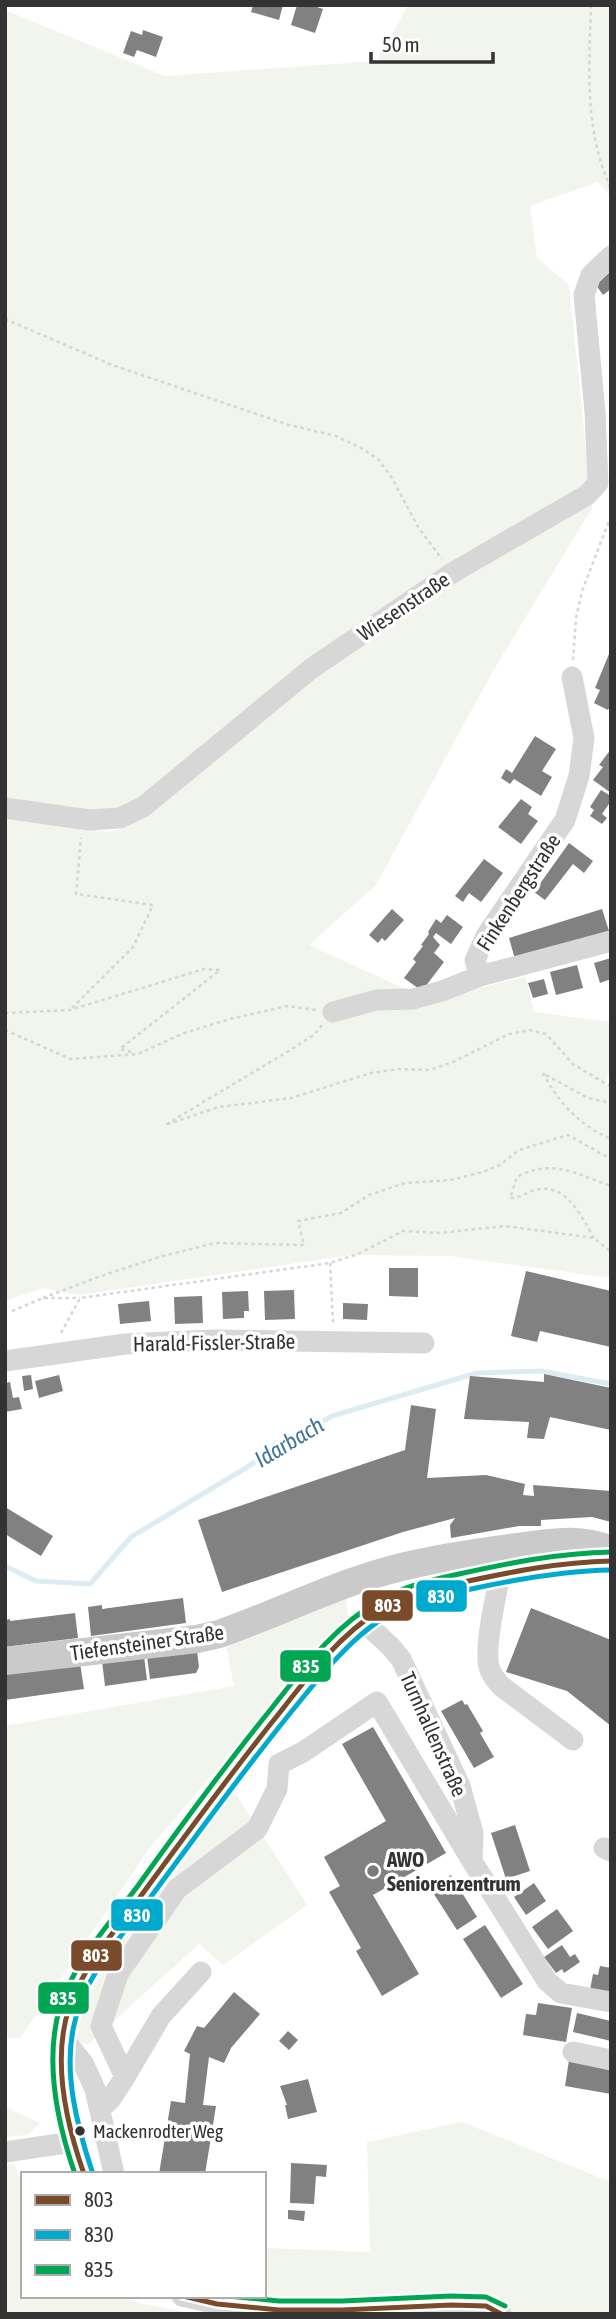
<svg xmlns="http://www.w3.org/2000/svg" width="616" height="2319" viewBox="0 0 616 2319" font-family="'Asap Condensed',sans-serif">
  <style>
    .green { fill: #f1f5ed }
    .lines { fill: none; stroke-linecap: round; stroke-linejoin: round }
    .stream { stroke: #ddebf3; stroke-width: 5 }
    .building { fill: #818181 }
    .path { stroke: #d6d6d6; stroke-width: 2.5; stroke-dasharray: 3.5 3.5; stroke-linecap: butt }
    .minor { stroke: #d7d7d7; stroke-width: 21 }
    .major { stroke: #cacaca; stroke-width: 28 }
    .bus-1-casing { stroke: #fff; stroke-width: 10 }
    .bus-2-casing { stroke: #fff; stroke-width: 10 }
    .bus-3-casing { stroke: #fff; stroke-width: 10 }
    .bus-1 { stroke: #7a4b2a; stroke-width: 5 }
    .bus-2 { stroke: #00a9ce; stroke-width: 5 }
    .bus-3 { stroke: #00a651; stroke-width: 5 }
    .poi-dot { fill: #7a7a7a; stroke: #fff; stroke-width: 2.5 }
    .bus-dot { fill: #333; stroke: #fff; stroke-width: 2.5 }
    .labels { text-anchor: middle; dominant-baseline: central; stroke-width: 7; stroke-linejoin: round; paint-order: stroke }
    .bus-label { font-size: 19px; fill: #333; stroke: #fff; text-anchor: start }
    .street-label { font-size: 21px; fill: #333; stroke: #fff }
    .poi-label { font-size: 21px; font-weight: bold; fill: #333; stroke: #fff; text-anchor: start }
    .water-label { font-size: 23px; font-style: italic; fill: #3f7597; stroke: #fff }
    .line-badge { stroke: #fff; stroke-width: 2.5 }
    .badge-label { font-size: 19px; text-anchor: middle; font-weight: bold; fill: #fff }
  </style>
  <rect width="100%" height="100%" fill="#fff"/>
  <path class="green" d="M 408,5 L 611,5 L 611,197 L 598,182 L 530,206 L 537,258 L 569,285 L 592,508 L 493,671 L 376,885 L 309,945 L 430,1000 L 526,977 L 534,1012 L 611,1022 L 611,1068 L 605,1085 L 611,1089 L 611,1278 L 450,1256 L 351,1255 L 79,1295 L 43,1288 L 5,1301 L 5,815 L 108,832 L 124,828 L 102,812 L 5,801 L 5,10 L 165,76 L 377,61 Z
    M 346,1598 L 348,1616 L 151,1846 L 20,2038 L 5,2038 L 5,1726 L 234,1686 L 226,1645 Z
    M 234,1791 L 307,1905 L 223,1965 L 199,1944 L 87,2045 L 71,2040 L 81,1992 L 162,1873 Z
    M 5,2107 L 40,2123 L 27,2135 L 5,2137 Z
    M 462,2122 L 611,2182 L 611,2314 L 228,2314 L 250,2296 L 264,2296 L 264,2248 L 370,2252 L 367,2142 Z
    M 14,2164 L 23,2184 L 23,2296 L 124,2296 L 138,2303 L 195,2314 L 5,2314 L 5,2165 Z"/>
  <g class="lines">
    <path class="stream" d="M 5,1566 L 36,1581 L 90,1584 L 131,1537 L 332,1416 L 477,1373 L 541,1371 L 611,1384"/>
  </g>
  <path class="building" d="M 253,5 L 283,5 L 279,20 L 251,12 Z
    M 297,5 L 311,5 L 323,9 L 315,33 L 291,25 Z
    M 143,30 L 163,37 L 156,57 L 137,50 L 134,57 L 123,53 L 131,31 L 142,35 Z
    M 611,271 L 611,289 L 603,295 L 596,285 Z
    M 611,649 L 611,704 L 608,710 L 594,703 L 600,690 L 595,688 Z
    M 535,736 L 556,749 L 542,771 L 552,777 L 541,796 L 514,779 L 510,784 L 501,778 L 506,769 L 512,773 Z
    M 611,749 L 611,793 L 593,780 L 603,767 L 599,765 Z
    M 601,790 L 611,796 L 611,801 L 602,814 L 607,818 L 602,824 L 590,816 L 594,810 L 590,807 Z
    M 521,799 L 532,807 L 528,814 L 538,821 L 521,844 L 498,827 Z
    M 569,843 L 593,861 L 584,873 L 573,864 L 545,900 L 534,892 Z
    M 484,859 L 503,873 L 481,902 L 469,893 L 463,902 L 455,896 Z
    M 392,909 L 404,920 L 385,941 L 382,938 L 378,943 L 369,935 Z
    M 602,909 L 609,931 L 515,959 L 509,938 Z
    M 447,915 L 463,927 L 451,944 L 436,933 L 433,937 L 440,945 L 434,953 L 444,962 L 422,991 L 404,978 L 416,962 L 413,959 L 423,946 L 421,945 L 429,934 L 428,932 L 436,919 L 441,923 Z
    M 611,958 L 611,979 L 600,983 L 594,963 Z
    M 577,965 L 583,988 L 556,995 L 550,972 Z
    M 544,979 L 548,994 L 533,998 L 528,983 Z
    M 389,1268 L 418,1268 L 418,1297 L 389,1296 Z
    M 526,1271 L 611,1291 L 611,1347 L 540,1331 L 537,1342 L 511,1336 Z
    M 294,1290 L 295,1319 L 265,1320 L 264,1291 Z
    M 248,1291 L 249,1311 L 244,1311 L 244,1318 L 223,1319 L 222,1292 Z
    M 202,1296 L 203,1323 L 175,1324 L 174,1297 Z
    M 149,1301 L 151,1321 L 120,1324 L 118,1304 Z
    M 343,1303 L 368,1304 L 367,1320 L 343,1319 Z
    M 544,1374 L 611,1388 L 611,1430 L 550,1417 L 544,1439 L 527,1438 L 529,1422 L 464,1419 L 470,1376 L 544,1382 Z
    M 31,1375 L 33,1389 L 24,1391 L 22,1376 Z
    M 59,1375 L 63,1391 L 39,1398 L 35,1381 Z
    M 10,1382 L 13,1398 L 19,1397 L 22,1409 L 5,1412 L 5,1383 Z
    M 411,1405 L 436,1409 L 427,1478 L 486,1475 L 525,1484 L 523,1495 L 534,1496 L 533,1485 L 611,1491 L 611,1522 L 592,1517 L 541,1520 L 541,1526 L 519,1526 L 451,1538 L 450,1525 L 455,1518 L 403,1532 L 222,1592 L 198,1520 L 405,1450 Z
    M 5,1507 L 53,1536 L 41,1556 L 5,1534 Z
    M 183,1598 L 186,1623 L 91,1636 L 88,1607 L 102,1605 L 102,1609 Z
    M 531,1608 L 611,1640 L 611,1726 L 567,1691 L 506,1672 Z
    M 75,1613 L 78,1638 L 5,1647 L 5,1620 L 10,1619 L 10,1621 Z
    M 197,1651 L 199,1667 L 196,1673 L 150,1679 L 147,1656 Z
    M 144,1656 L 147,1680 L 105,1686 L 102,1661 Z
    M 80,1663 L 84,1689 L 5,1700 L 5,1673 Z
    M 462,1700 L 465,1705 L 467,1704 L 483,1731 L 480,1733 L 494,1757 L 474,1768 L 441,1711 Z
    M 373,1727 L 446,1853 L 373,1895 L 419,1974 L 382,1996 L 356,1951 L 361,1948 L 329,1892 L 340,1886 L 324,1857 L 386,1821 L 342,1744 Z
    M 515,1825 L 530,1871 L 506,1879 L 491,1833 Z
    M 451,1875 L 477,1917 L 457,1930 L 430,1888 Z
    M 534,1883 L 546,1901 L 526,1915 L 514,1897 Z
    M 557,1909 L 573,1931 L 548,1949 L 532,1927 Z
    M 485,1925 L 523,1984 L 501,1998 L 463,1939 Z
    M 562,1945 L 570,1957 L 575,1954 L 580,1962 L 564,1973 L 562,1969 L 556,1973 L 544,1957 Z
    M 600,1966 L 611,1968 L 611,1994 L 590,1990 L 593,1974 L 598,1975 Z
    M 234,1992 L 260,2014 L 231,2048 L 224,2063 L 209,2057 L 203,2105 L 216,2106 L 205,2174 L 159,2174 L 171,2101 L 185,2103 L 190,2054 L 184,2051 L 197,2026 L 204,2028 Z
    M 538,2003 L 572,2008 L 566,2042 L 523,2035 L 526,2014 L 536,2015 Z
    M 577,2013 L 611,2021 L 611,2041 L 573,2032 Z
    M 288,2031 L 298,2040 L 289,2050 L 279,2041 Z
    M 569,2060 L 611,2068 L 611,2094 L 565,2086 Z
    M 308,2079 L 317,2112 L 288,2119 L 285,2105 L 287,2105 L 280,2086 Z
    M 291,2163 L 327,2165 L 326,2177 L 316,2176 L 314,2204 L 290,2203 Z
    M 288,2210 L 305,2211 L 304,2221 L 288,2219 Z"/>
  <g class="lines">
    <path class="path" d="M 591,5 C 589,69 584,129 611,189
      M 5,319 L 112,365 L 289,425 L 336,436 L 361,448 L 378,459 L 392,478 L 418,527 L 442,559
      M 573,660 L 576,618 L 582,591 L 611,516
      M 72,1008 L 133,947 L 153,905 L 76,894 L 81,838
      M 5,1013 L 70,1010 L 204,969 L 220,970 L 120,1049 L 135,1053
      M 322,1025 L 314,1035 L 287,1052 L 165,1125 L 219,1107 L 291,1098 L 371,1073 L 399,1069 L 430,1070 L 453,1062 L 509,1034 L 530,1030 L 546,1034 L 573,1064 L 611,1087
      M 5,1030 L 71,1059 L 138,1054 L 184,1033 L 230,1019 L 287,1006 L 316,1010
      M 543,1073 C 558,1102 580,1126 611,1139
      M 546,1075 L 588,1098 L 611,1103
      M 594,1238 C 582,1218 568,1186 541,1189 C 530,1189 523,1198 510,1198 L 517,1177 C 552,1158 576,1174 611,1186
      M 330,1263 L 333,1322
      M 43,1298 L 98,1277 L 159,1257 L 215,1243 L 304,1245 L 298,1221 L 341,1213 L 369,1195 L 405,1183 L 451,1180 L 483,1172 L 500,1165 L 519,1150 L 568,1135 L 611,1159
      M 12,1311 L 43,1298 L 80,1298
      M 61,1333 L 80,1298 L 330,1263 L 358,1254 L 403,1231 L 440,1233 L 505,1226 L 594,1238 L 611,1252"/>
    <path class="minor" d="M 572,677 L 584,738 L 579,776 L 565,820 L 486,936 L 475,960 L 480,976 L 611,941
      M 5,808 L 89,820 L 120,818 L 143,807 L 312,668 L 452,573 L 587,495 L 598,483 L 595,412 L 584,295 L 591,275 L 611,256
      M 333,1012 L 376,1000 L 413,999 L 442,991 L 480,976
      M 5,1361 L 125,1344 L 214,1340 L 424,1343
      M 500,1574 C 496,1597 484,1646 489,1667 C 491,1675 496,1680 501,1686 L 573,1740
      M 363,1621 L 391,1647 L 401,1659 L 460,1786 L 473,1833 L 472,1861 L 547,1981 L 561,1993 L 611,2002
      M 604,1848 L 611,1851
      M 63,2038 L 83,2063 L 95,2089 L 114,2174
      M 573,2052 L 611,2060
      M 125,2077 L 161,2016 L 201,1972
      M 100,2109 L 110,2100 L 125,2077 L 101,2026 L 118,1974 L 177,1889 L 257,1829 L 277,1789 L 279,1764 L 303,1752 L 377,1702 L 472,1861
      M 5,2152 L 73,2142
      M 84,2174 C 67,2130 53,2053 69,2008 C 84,1966 117,1928 143,1893 C 189,1828 237,1765 287,1703 C 315,1670 342,1633 380,1610 C 404,1595 432,1589 459,1583 C 510,1571 559,1561 611,1561
      M 182,2296 L 217,2304 L 279,2310 L 342,2310 L 451,2305 L 486,2306 L 501,2314"/>
    <path class="major" d="M 5,1661 L 197,1639 L 219,1634 C 276,1614 331,1586 390,1570 C 431,1559 474,1553 516,1547 C 549,1543 580,1536 611,1550"/>
    <g class="bus-1-casing">
      <path id="bus-1" d="M 84,2174 C 66,2123 52,2060 69,2008 C 84,1964 117,1929 143,1893 C 187,1833 231,1773 277,1716 C 307,1678 338,1636 380,1610 C 404,1595 432,1589 459,1583 C 510,1572 559,1562 611,1561
        M 183,2296 L 217,2304 L 279,2310 L 342,2310 L 451,2305 L 486,2306 L 501,2314"/>
    </g>
    <g class="bus-2-casing">
      <path id="bus-2" d="M 92,2171 C 77,2126 63,2072 74,2025 C 84,1976 121,1937 150,1898 C 207,1821 263,1744 325,1671 C 343,1651 362,1631 385,1617 C 408,1603 435,1597 462,1591 C 511,1580 560,1571 611,1570"/>
    </g>
    <g class="bus-3-casing">
      <path id="bus-3" d="M 75,2174 C 57,2122 44,2061 60,2007 C 74,1962 109,1924 137,1887 C 180,1827 224,1767 271,1709 C 302,1670 334,1626 379,1601 C 403,1586 431,1580 459,1574 C 509,1563 559,1553 611,1552
        M 228,2296 L 279,2301 L 342,2301 L 451,2296 L 486,2297 L 505,2306"/>
    </g>
    <use href="#bus-1" class="bus-1"/>
    <use href="#bus-2" class="bus-2"/>
    <use href="#bus-3" class="bus-3"/>
  </g>
  <circle class="poi-dot" cx="373" cy="1871" r="7"/>
  <circle class="bus-dot" cx="80" cy="2131" r="6"/>
  <g class="labels">
    <g class="bus-label">
      <text x="93" y="2131">Mackenrodter Weg</text>
    </g>
    <g class="street-label">
      <text transform="translate(403 606) rotate(-34)">Wiesenstraße</text>
      <text transform="translate(518 892) rotate(-57)">Finkenbergstraße</text>
      <text transform="translate(214 1342) rotate(-1)">Harald-Fissler-Straße</text>
      <text transform="translate(147 1642) rotate(-8)">Tiefensteiner Straße</text>
      <text transform="translate(434 1734) rotate(66)">Turnhallenstraße</text>
    </g>
    <g class="poi-label">
      <text x="387" y="1859">AWO<tspan x="387" dy="24">Seniorenzentrum</tspan></text>
    </g>
    <g class="water-label">
      <text transform="translate(289 1442) rotate(-31)">Idarbach</text>
    </g>
  </g>
  <g class="line-badge">
    <rect x="415" y="1579" width="53" height="34" rx="7" fill="#00a9ce"/>
    <rect x="361" y="1589" width="53" height="33" rx="7" fill="#7a4b2a"/>
    <rect x="279" y="1649" width="53" height="34" rx="7" fill="#00a651"/>
    <rect x="110" y="1898" width="54" height="34" rx="7" fill="#00a9ce"/>
    <rect x="70" y="1939" width="53" height="33" rx="7" fill="#7a4b2a"/>
    <rect x="37" y="1981" width="53" height="34" rx="7" fill="#00a651"/>
  </g>
  <g class="badge-label">
    <text x="441" y="1603">830</text>
    <text x="388" y="1612">803</text>
    <text x="306" y="1673">835</text>
    <text x="137" y="1922">830</text>
    <text x="96" y="1962">803</text>
    <text x="63" y="2005">835</text>
  </g>
  <rect width="616" height="2319" fill="none" stroke="#333333" stroke-width="14"/>
  <rect x="21" y="2172" width="245" height="126" fill="#ffffff" stroke="#adadad" stroke-width="2"/>
  <rect x="35" y="2195" width="35" height="10" fill="#7a4b2a" stroke="#adadad" stroke-width="2"/>
  <text x="84" y="2207" font-size="21" fill="#333333">803</text>
  <rect x="35" y="2230" width="35" height="10" fill="#00a9ce" stroke="#adadad" stroke-width="2"/>
  <text x="84" y="2242" font-size="21" fill="#333333">830</text>
  <rect x="35" y="2265" width="35" height="10" fill="#00a651" stroke="#adadad" stroke-width="2"/>
  <text x="84" y="2277" font-size="21" fill="#333333">835</text>
  <path d="M371 52v10h122v-10" fill="none" stroke="#333333" stroke-width="3.5"/>
  <text x="382" y="52" font-size="21" fill="#333333" stroke="#ffffff" stroke-width="5" paint-order="stroke">50 m</text>
</svg>
